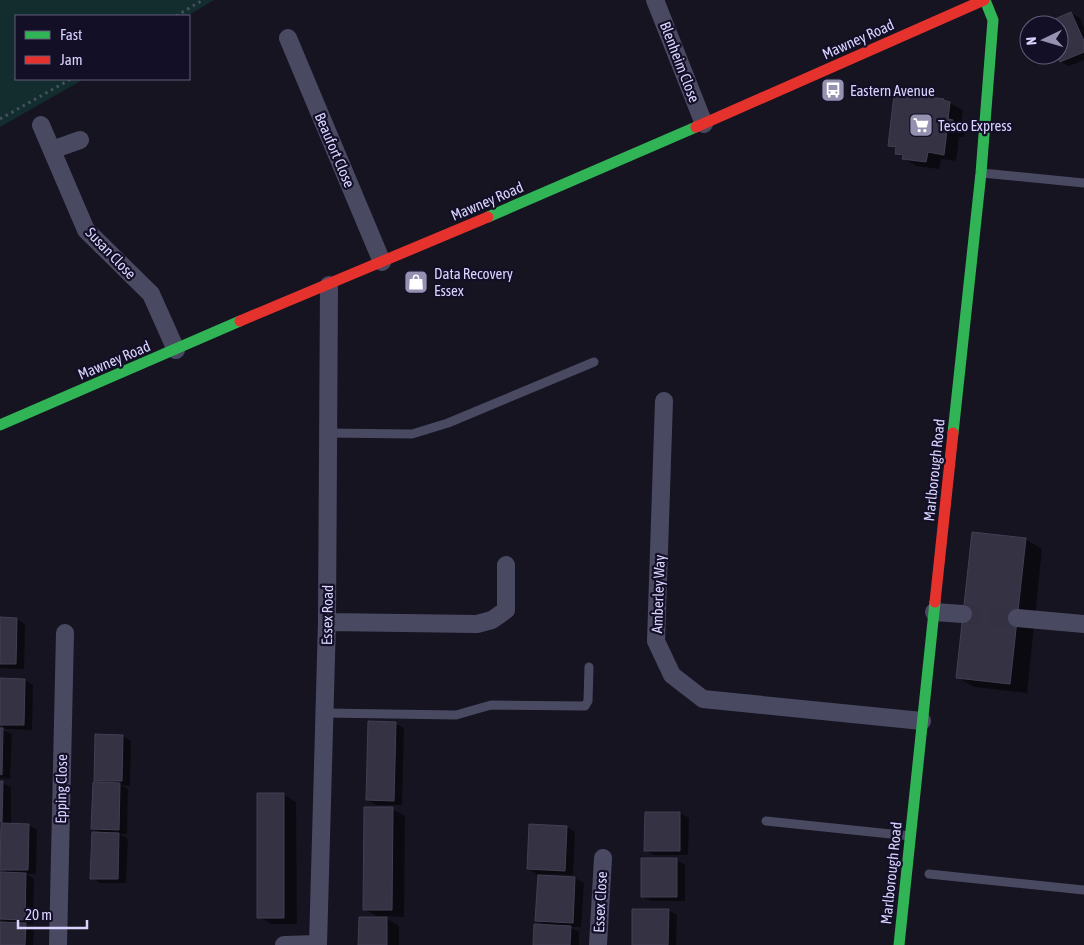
<svg xmlns="http://www.w3.org/2000/svg" width="1084" height="945" viewBox="0 0 1084 945" font-family="'Asap Condensed',sans-serif">
  <style>
    .green { fill: #132c2d }
    .shadow { fill: #0007 }
    .building { fill: #343243; stroke: #433f54 }
    .lines { fill: none; stroke-linecap: round; stroke-linejoin: round }
    .street-tunnel { stroke: #333142; stroke-width: 18; stroke-dasharray: 18 9; stroke-linecap: butt }
    .path { stroke: #44505f; stroke-width: 3; stroke-dasharray: 2.5 4; stroke-linecap: butt }
    .lane { stroke: #4a4962; stroke-width: 9 }
    .street { stroke: #4a4962; stroke-width: 18 }
    .fast { stroke: #30b455; stroke-width: 11 }
    .jam { stroke: #e5322d; stroke-width: 11 }
    .labels { text-anchor: middle; dominant-baseline: central; stroke-width: 4.5; stroke-linejoin: round; paint-order: stroke }
    .street-label { font-size: 15px; fill: #d9d4ff; stroke: #130f26 }
    .poi-label { font-size: 15px; fill: #d9d4ff; stroke: #130f26; text-anchor: start }
  </style>
  <rect width="100%" height="100%" fill="#161421"/>
  <path class="green" d="M 0,0 L 214,0 L 187,16 L 16,16 L 16,79 L 84,79 L 0,127 Z"/>
  <path class="shadow" d="M 1071,13 L 1080,18 L 1084,28 L 1084,60 L 1069,66 L 1061,62 L 1058,55 L 1059,25 L 1045,25 Z
    M 943,100 L 963,110 L 961,126 L 965,128 L 964,137 L 959,137 L 956,161 L 941,159 L 939,169 L 916,166 L 896,153 L 897,149 L 889,145 Z
    M 1025,539 L 1042,549 L 1027,693 L 974,687 L 957,677 Z
    M 0,619 L 17,619 L 25,624 L 24,669 L 0,668 Z
    M 0,679 L 25,680 L 33,685 L 32,730 L 6,729 L 0,725 Z
    M 396,724 L 404,728 L 402,805 L 376,805 L 367,800 Z
    M 0,729 L 12,734 L 10,779 L 0,778 Z
    M 123,736 L 131,741 L 130,786 L 121,785 L 128,789 L 127,834 L 119,834 L 128,839 L 126,883 L 100,883 L 92,878 L 101,833 L 93,828 L 102,784 L 95,780 Z
    M 0,782 L 11,787 L 11,824 L 29,825 L 37,830 L 36,874 L 26,874 L 34,879 L 33,924 L 24,923 L 34,929 L 33,945 L 0,945 L 0,923 L 8,924 L 0,919 L 0,873 L 9,874 L 1,869 L 3,826 L 0,826 Z
    M 283,794 L 296,802 L 297,924 L 271,924 L 259,917 Z
    M 392,809 L 405,816 L 404,917 L 383,916 L 399,926 L 399,945 L 360,945 L 381,919 L 365,909 Z
    M 646,813 L 680,813 L 689,818 L 688,855 L 654,855 L 645,850 Z
    M 567,827 L 575,832 L 573,875 L 537,874 L 528,869 Z
    M 677,860 L 685,865 L 685,901 L 651,901 L 642,896 Z
    M 539,877 L 575,878 L 584,883 L 581,927 L 570,927 L 579,932 L 579,945 L 534,945 L 546,926 L 537,920 Z
    M 668,910 L 677,915 L 676,945 L 633,945 Z"/>
  <path class="building" d="M 1071,12 L 1084,41 L 1084,52 L 1060,62 L 1056,55 L 1059,55 L 1059,25 L 1043,24 Z
    M 894,95 L 922,98 L 923,96 L 944,99 L 943,100 L 950,102 L 948,119 L 953,120 L 951,131 L 947,130 L 944,155 L 928,152 L 926,162 L 902,159 L 903,155 L 895,154 L 896,147 L 888,146 Z
    M 972,532 L 1026,538 L 1010,684 L 956,678 Z
    M 0,617 L 17,618 L 16,664 L 0,664 Z
    M 0,678 L 25,679 L 24,725 L 0,725 Z
    M 368,721 L 396,722 L 394,801 L 366,800 Z
    M 0,728 L 3,728 L 2,775 L 0,774 Z
    M 95,734 L 123,735 L 122,781 L 94,781 Z
    M 0,781 L 3,781 L 2,822 L 0,822 Z
    M 93,782 L 120,783 L 119,830 L 91,829 Z
    M 257,793 L 284,793 L 284,918 L 257,918 Z
    M 364,807 L 393,807 L 392,910 L 363,910 Z
    M 645,812 L 680,812 L 680,851 L 644,851 Z
    M 1,823 L 29,824 L 28,870 L 0,870 Z
    M 529,824 L 567,826 L 565,871 L 527,869 Z
    M 92,832 L 119,833 L 118,879 L 90,879 Z
    M 641,858 L 677,858 L 677,897 L 641,897 Z
    M 0,872 L 26,873 L 25,920 L 0,919 Z
    M 538,875 L 575,877 L 573,923 L 535,921 Z
    M 632,909 L 669,909 L 668,945 L 632,945 Z
    M 359,917 L 387,917 L 387,945 L 358,945 Z
    M 0,922 L 26,923 L 25,945 L 0,945 Z
    M 534,924 L 571,926 L 570,945 L 533,945 Z"/>
  <g class="lines">
    <path class="street-tunnel" d="M 963,614 L 1017,618"/>
    <path class="path" d="M 176,16 L 203,0
      M 0,119 L 71,79"/>
    <path class="lane" d="M 982,173 L 1084,183
      M 328,433 L 412,434 L 448,423 L 594,362
      M 325,713 L 456,715 L 491,705 L 585,706 L 588,701 L 589,667
      M 766,821 L 910,836
      M 929,874 L 1084,890"/>
    <path class="street" d="M 655,0 L 704,124
      M 288,38 L 382,262
      M 41,125 L 86,230 L 151,294 L 176,350
      M 52,150 L 80,140
      M 664,401 L 656,641 L 672,675 L 703,699 L 922,721
      M 934,612 L 963,614
      M 1017,618 L 1084,624
      M 327,622 L 477,624 L 492,620 L 506,610 L 506,565
      M 58,945 L 65,633
      M 284,945 L 318,944
      M 318,945 L 327,622 L 329,285
      M 598,945 L 603,858"/>
    <path class="fast" d="M 488,217 L 696,127
      M 0,425 L 240,321
      M 953,433 L 981,173 L 993,20 L 985,0
      M 899,945 L 935,602"/>
    <path class="jam" d="M 696,127 L 984,0
      M 240,321 L 488,217
      M 935,602 L 953,433"/>
  </g>
  <defs>
    <g id="bus-square" transform="scale(1.25)"><rect x="-9" y="-9" width="18" height="18" rx="4" fill="#9591b1" stroke="#130f26"/><path d="M-5-6H5V4H4V6H2V4H-2V6H-4V4H-5ZM-3.5-4V0h7V-4ZM-3.5 1.2v1.5H-2V1.2ZM2 1.2v1.5H3.5V1.2Z" fill="#fff"/></g>
    <g id="supermarket-square" transform="scale(1.25)"><rect x="-9" y="-9" width="18" height="18" rx="4" fill="#9591b1" stroke="#130f26"/><path d="M-6-5.5h2.5l.6 2H6L4.5 2H-2.5L-4.4-4H-6ZM-1.5 3.2a1.3 1.3 0 1 0 .1 0ZM3 3.2a1.3 1.3 0 1 0 .1 0Z" fill="#fff"/></g>
    <g id="shop-square" transform="scale(1.25)"><rect x="-9" y="-9" width="18" height="18" rx="4" fill="#9591b1" stroke="#130f26"/><path d="M-5-2.5h2.3a2.7 3.5 0 0 1 5.4 0H5L5.5 6h-11ZM-1.5-2.5h3a1.5 2.3 0 0 0-3 0Z" fill="#fff"/></g>
  </defs>
  <g fill-rule="evenodd">
    <use href="#bus-square" x="833" y="90"/>
    <use href="#supermarket-square" x="921" y="125"/>
    <use href="#shop-square" x="416" y="282"/>
  </g>
  <g class="labels">
    <g class="street-label">
      <text transform="translate(858 39) rotate(-24)">Mawney Road</text>
      <text transform="translate(680 62) rotate(69)">Blenheim Close</text>
      <text transform="translate(335 150) rotate(67)">Beaufort Close</text>
      <text transform="translate(487 201) rotate(-23)">Mawney Road</text>
      <text transform="translate(111 253) rotate(46)">Susan Close</text>
      <text transform="translate(114 360) rotate(-23)">Mawney Road</text>
      <text transform="translate(934 470) rotate(-84)">Marlborough Road</text>
      <text transform="translate(658 594) rotate(-88)">Amberley Way</text>
      <text transform="translate(327 615) rotate(-89)">Essex Road</text>
      <text transform="translate(61 789) rotate(-89)">Epping Close</text>
      <text transform="translate(891 873) rotate(-84)">Marlborough Road</text>
      <text transform="translate(600 902) rotate(-87)">Essex Close</text>
    </g>
    <g class="poi-label">
      <text x="850" y="90">Eastern Avenue</text>
      <text x="938" y="125">Tesco Express</text>
      <text x="434" y="273">Data Recovery<tspan x="434" dy="17">Essex</tspan></text>
    </g>
  </g>
  <rect x="15" y="15" width="175" height="65" fill="#130f26" stroke="#625e7d"/>
  <rect x="25" y="31" width="25" height="8" fill="#30b455" stroke="#625e7d"/>
  <text x="60" y="40" font-size="15" fill="#d9d4ff">Fast</text>
  <rect x="25" y="56" width="25" height="8" fill="#e5322d" stroke="#625e7d"/>
  <text x="60" y="65" font-size="15" fill="#d9d4ff">Jam</text>
  <g transform="translate(1044 40) rotate(265)"><circle r="24" fill="#130f26" stroke="#625e7d"/>
  <path d="M0-4L9 19L0 12L-9 19Z" fill="#9591b1"/>
  <text y="-8" font-size="14" font-weight="bold" text-anchor="middle" fill="#d9d4ff">N</text>
  </g>
  <path d="M18 920v8h69v-8" fill="none" stroke="#d9d4ff" stroke-width="2.5"/>
  <text x="25" y="920" font-size="15" fill="#d9d4ff" stroke="#130f26" stroke-width="4" paint-order="stroke">20 m</text>
</svg>
